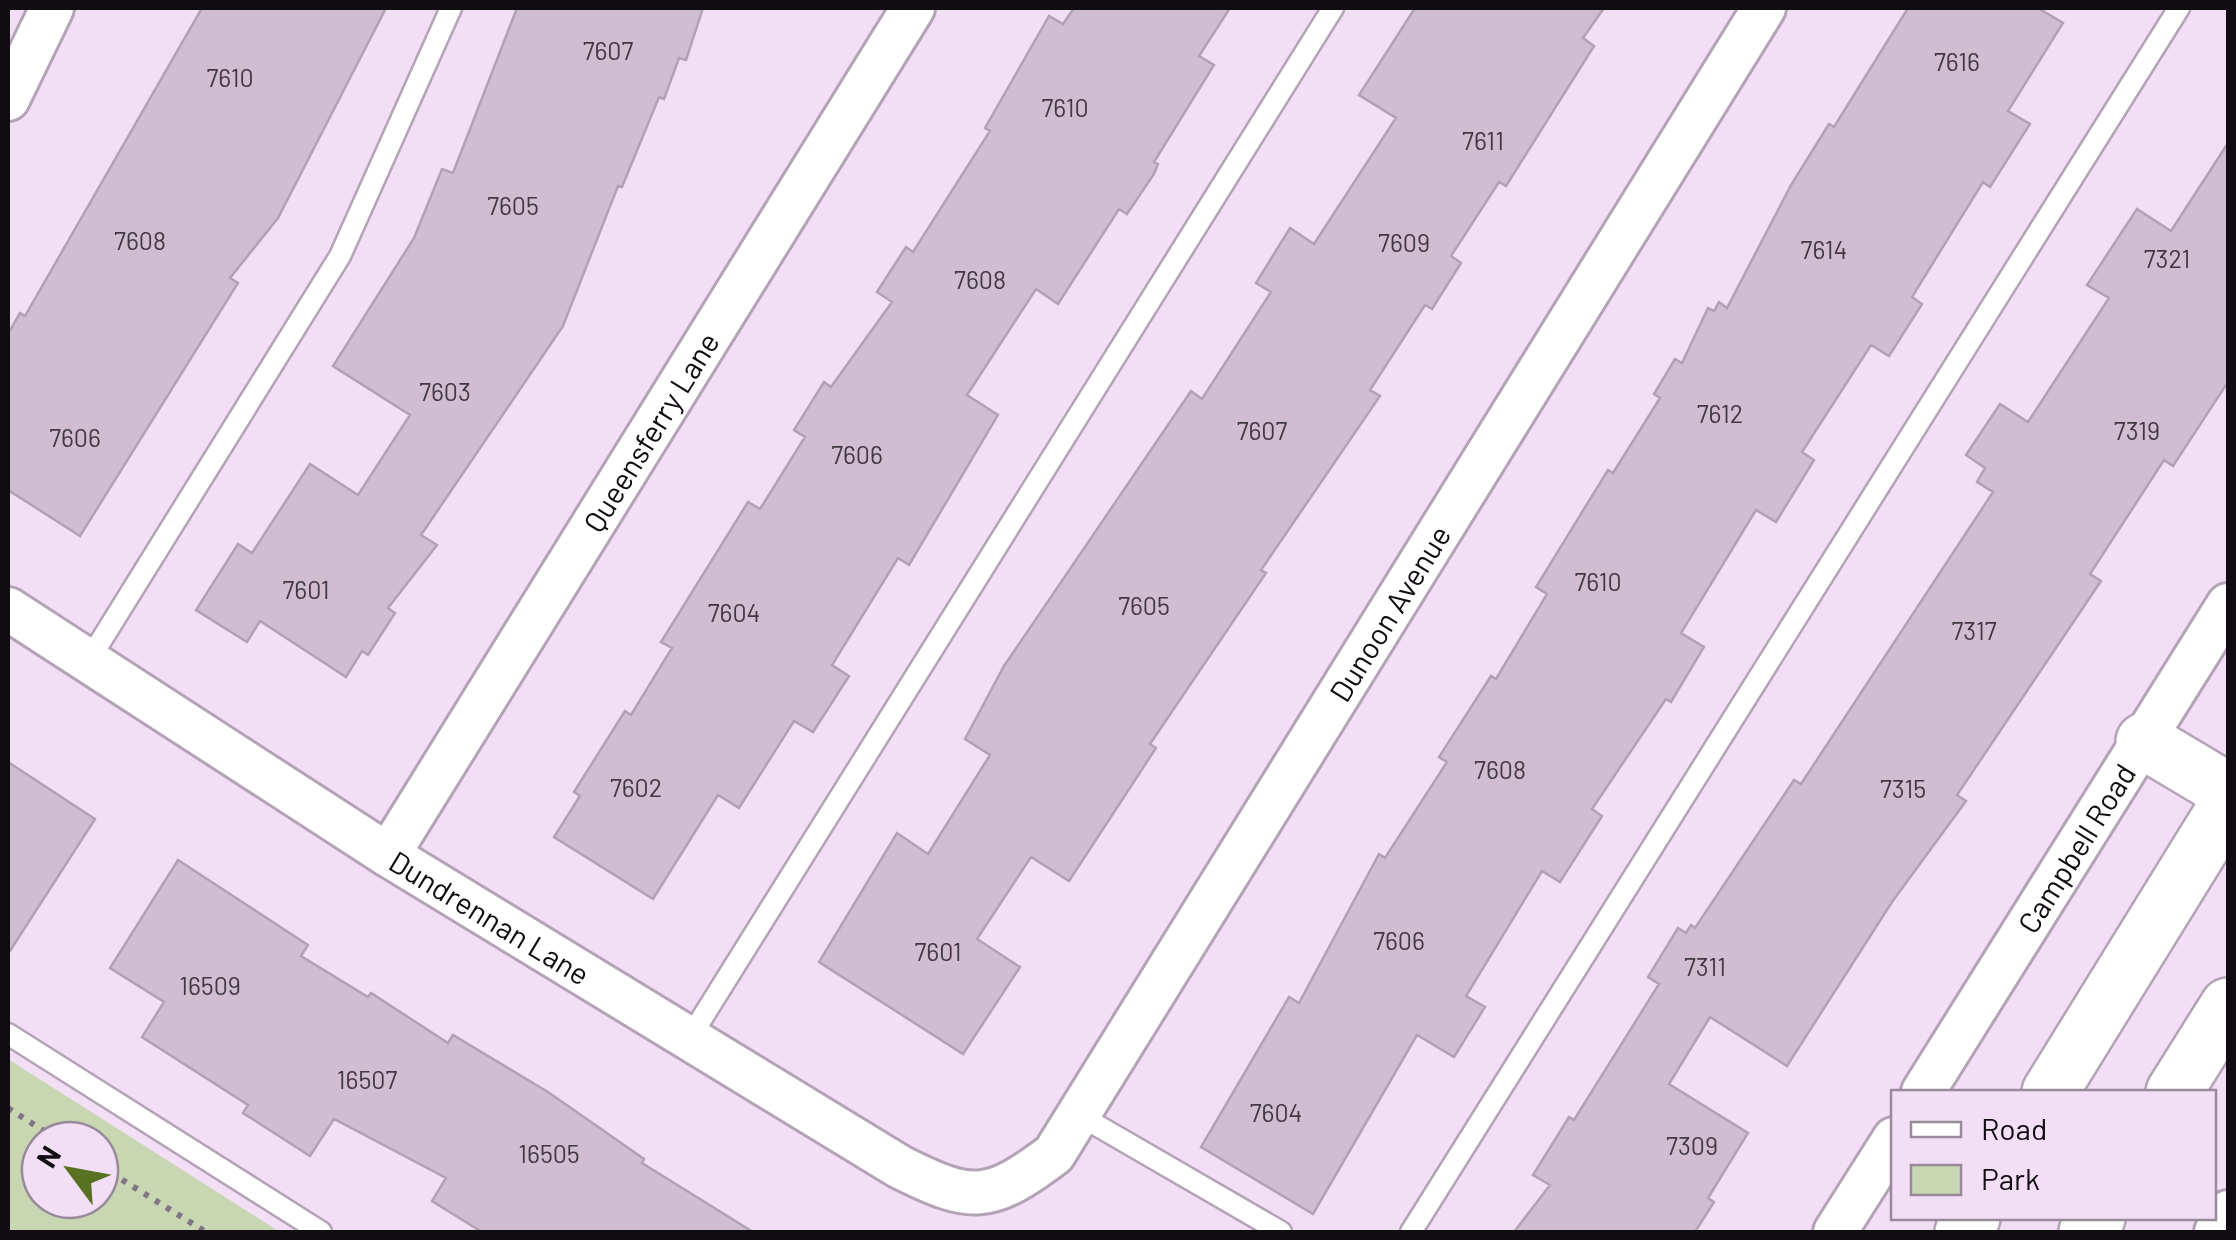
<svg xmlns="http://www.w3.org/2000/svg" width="2236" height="1240" viewBox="0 0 2236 1240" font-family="Barlow,sans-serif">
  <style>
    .green { fill: #c8d7b2; fill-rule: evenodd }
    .building { fill: #d0bdd2; stroke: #b3a0b5; stroke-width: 2.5 }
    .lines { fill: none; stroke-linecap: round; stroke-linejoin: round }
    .service-casing { stroke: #b4a2b6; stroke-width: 25 }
    .minor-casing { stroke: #b4a2b6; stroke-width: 48 }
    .secondary-casing { stroke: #b4a2b6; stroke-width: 60 }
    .path { stroke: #817583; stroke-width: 6; stroke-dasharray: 5 8; stroke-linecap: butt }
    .service { stroke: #fff; stroke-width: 20 }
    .minor { stroke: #fff; stroke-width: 42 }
    .secondary { stroke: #fff; stroke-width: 55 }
    .labels { text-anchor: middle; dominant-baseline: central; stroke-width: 8; stroke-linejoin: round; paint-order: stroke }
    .number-label { font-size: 25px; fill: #413842 }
    .street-label { font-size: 30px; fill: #110b12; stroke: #f2dff5 }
  </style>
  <rect width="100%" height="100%" fill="#f2dff5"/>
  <path class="green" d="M 8,1059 L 280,1232 L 8,1232 ZM 40,1140 L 100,1140 L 100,1200 L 40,1200 Z"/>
  <path class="building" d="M 202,8 L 386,8 L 278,218 L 230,278 L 238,283 L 80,536 L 8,490 L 8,334 L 20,313 L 25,316 Z
    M 517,8 L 703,8 L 686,60 L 679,58 L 664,99 L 659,97 L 622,187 L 618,186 L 563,326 L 421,535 L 437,545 L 388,608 L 395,613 L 368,655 L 362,651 L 346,677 L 260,621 L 247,642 L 196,610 L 238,544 L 252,553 L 310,464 L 358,495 L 410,415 L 333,366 L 414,238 L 442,169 L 453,173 Z
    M 1074,8 L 1230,8 L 1199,56 L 1214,65 L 1154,162 L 1158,164 L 1154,174 L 1127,214 L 1119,209 L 1058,304 L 1036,289 L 967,395 L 998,415 L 909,565 L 898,558 L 832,665 L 849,676 L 813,732 L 794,721 L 739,808 L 718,795 L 653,899 L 554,837 L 580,796 L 574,792 L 625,711 L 631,715 L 672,648 L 661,642 L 748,502 L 760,509 L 805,437 L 794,430 L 824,382 L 831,387 L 892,302 L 877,292 L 906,247 L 913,252 L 990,131 L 985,128 L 1049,16 L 1063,24 Z
    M 1415,8 L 1604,8 L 1583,38 L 1594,46 L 1506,186 L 1499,182 L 1451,256 L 1461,263 L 1432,309 L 1425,305 L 1370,390 L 1380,396 L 1261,570 L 1266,573 L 1150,744 L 1156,748 L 1069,881 L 1031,857 L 977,939 L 1020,967 L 963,1054 L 819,962 L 897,833 L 928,854 L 990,755 L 965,739 L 1004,666 L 1191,391 L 1202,399 L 1271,292 L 1256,283 L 1290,228 L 1314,244 L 1396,118 L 1359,95 Z
    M 1908,8 L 2038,8 L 2063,23 L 2008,111 L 2030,124 L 1990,187 L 1983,182 L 1912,297 L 1922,304 L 1889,356 L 1871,345 L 1802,452 L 1814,460 L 1776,522 L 1756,510 L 1681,633 L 1704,647 L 1671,702 L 1666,699 L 1592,809 L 1602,816 L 1560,882 L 1542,871 L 1466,996 L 1485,1007 L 1454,1057 L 1417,1035 L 1313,1214 L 1201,1147 L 1289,997 L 1299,1003 L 1379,854 L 1385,858 L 1447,762 L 1439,757 L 1491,676 L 1496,679 L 1547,594 L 1536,587 L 1608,470 L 1613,473 L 1660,398 L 1654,394 L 1675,359 L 1682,363 L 1708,308 L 1714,311 L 1719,302 L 1727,308 L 1791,185 L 1829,124 L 1834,127 Z
    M 2228,143 L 2228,382 L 2173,466 L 2164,460 L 2090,574 L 2101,581 L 1957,795 L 1966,801 L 1892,902 L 1787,1066 L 1710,1017 L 1669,1084 L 1748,1133 L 1708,1198 L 1714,1202 L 1695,1232 L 1514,1232 L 1550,1185 L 1533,1175 L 1569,1117 L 1574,1120 L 1659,984 L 1648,977 L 1678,928 L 1686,933 L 1691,925 L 1695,928 L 1794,780 L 1801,784 L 1993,492 L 1977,482 L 1985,468 L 1966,455 L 2000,404 L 2028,422 L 2109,298 L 2087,285 L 2137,209 L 2171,231 Z
    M 8,762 L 95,819 L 8,954 Z
    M 178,860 L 308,945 L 301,956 L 368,997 L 371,993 L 448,1043 L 453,1035 L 548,1092 L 644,1159 L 642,1163 L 753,1232 L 482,1232 L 432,1201 L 446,1178 L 334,1119 L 310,1156 L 243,1113 L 248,1105 L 142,1037 L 164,1002 L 110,968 Z"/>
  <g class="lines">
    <g class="service-casing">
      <path id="service" d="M 89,660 L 340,256 L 451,8
        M 8,1034 L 321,1232
        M 689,1039 L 1333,8
        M 1079,1115 L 1281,1232
        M 1411,1232 L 2179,8"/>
    </g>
    <g class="minor-casing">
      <g id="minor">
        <path d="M 8,99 L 52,8"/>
        <path id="s1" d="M 8,609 L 388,855 L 900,1167 C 972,1203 989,1203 1054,1154 L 1764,8"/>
        <path id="s2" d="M 388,855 L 913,8"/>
        <path id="s3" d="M 1923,1092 L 2228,605"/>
        <path d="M 1835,1232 L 1894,1139"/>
        <path d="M 2216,1232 L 2228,1212"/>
      </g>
    </g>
    <g class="secondary-casing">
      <path id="secondary" d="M 2144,741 L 2228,791
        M 2050,1092 L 2228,804
        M 2174,1092 L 2228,1006
        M 1963,1232 L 1972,1218
        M 2087,1232 L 2097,1218"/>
    </g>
    <path class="path" d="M 8,1108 L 58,1140
      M 100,1166 L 206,1232"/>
    <use href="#service" class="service"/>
    <use href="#minor" class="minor"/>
    <use href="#secondary" class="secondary"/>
  </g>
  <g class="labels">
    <g class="number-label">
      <text x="608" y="50">7607</text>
      <text x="1957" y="61">7616</text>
      <text x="230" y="77">7610</text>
      <text x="1065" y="107">7610</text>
      <text x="1483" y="140">7611</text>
      <text x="513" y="205">7605</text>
      <text x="140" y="240">7608</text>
      <text x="1404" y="242">7609</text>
      <text x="1824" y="249">7614</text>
      <text x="2167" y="258">7321</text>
      <text x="980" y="279">7608</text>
      <text x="445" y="391">7603</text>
      <text x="1720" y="413">7612</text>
      <text x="1262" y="430">7607</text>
      <text x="2137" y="430">7319</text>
      <text x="75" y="437">7606</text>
      <text x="857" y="454">7606</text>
      <text x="1598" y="581">7610</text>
      <text x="306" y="589">7601</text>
      <text x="1144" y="605">7605</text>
      <text x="734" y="612">7604</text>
      <text x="1974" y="630">7317</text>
      <text x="1500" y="769">7608</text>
      <text x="636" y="787">7602</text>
      <text x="1903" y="788">7315</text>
      <text x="1399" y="940">7606</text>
      <text x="938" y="951">7601</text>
      <text x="1705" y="966">7311</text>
      <text x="210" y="985">16509</text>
      <text x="367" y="1079">16507</text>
      <text x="1276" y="1112">7604</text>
      <text x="1692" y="1145">7309</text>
      <text x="549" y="1153">16505</text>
    </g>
    <g class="street-label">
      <text stroke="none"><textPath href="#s2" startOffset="498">Queensferry Lane</textPath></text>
      <text stroke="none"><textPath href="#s1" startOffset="1858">Dunoon Avenue</textPath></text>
      <text stroke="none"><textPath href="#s3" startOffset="288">Campbell Road</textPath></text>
      <text stroke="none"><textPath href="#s1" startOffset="572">Dundrennan Lane</textPath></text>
    </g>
  </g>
  <rect width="2236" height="1240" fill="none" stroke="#110b12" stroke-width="20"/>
  <rect x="1891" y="1090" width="325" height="130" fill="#f2dff5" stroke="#988a9a" stroke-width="2.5"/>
  <rect x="1911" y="1122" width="50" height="15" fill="#ffffff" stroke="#988a9a" stroke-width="2.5"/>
  <text x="1981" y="1140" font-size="30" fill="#110b12">Road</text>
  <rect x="1911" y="1165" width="50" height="30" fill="#c8d7b2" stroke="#988a9a" stroke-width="2.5"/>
  <text x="1981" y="1190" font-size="30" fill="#110b12">Park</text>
  <g transform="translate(70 1170) rotate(302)"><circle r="48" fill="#f2dff5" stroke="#988a9a" stroke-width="2.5"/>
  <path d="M0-8L18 38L0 25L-18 38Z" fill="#597123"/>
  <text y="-15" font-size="28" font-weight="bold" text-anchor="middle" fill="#110b12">N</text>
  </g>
</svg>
